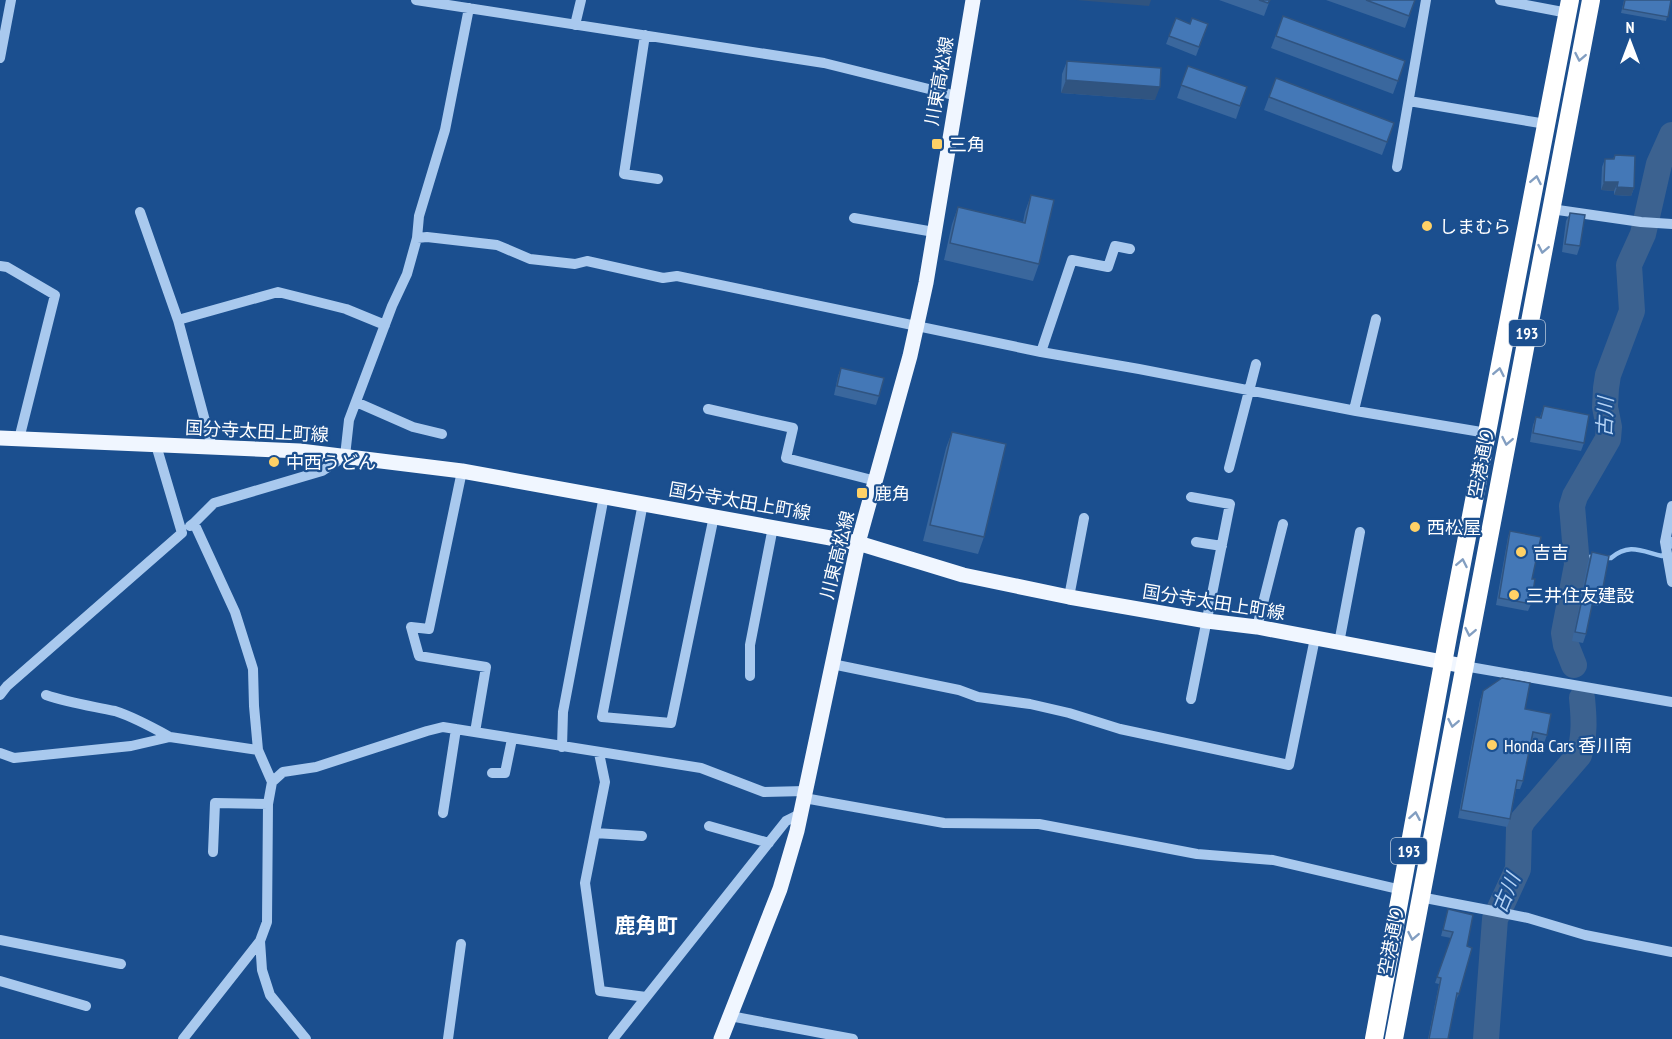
<svg xmlns="http://www.w3.org/2000/svg" width="1672" height="1039" viewBox="0 0 1672 1039" font-family="'PT Sans Narrow','Noto Sans JP',sans-serif">
  <style>
    .lines { fill: none; stroke-linecap: round; stroke-linejoin: round }
    .stream { stroke: #9cc4f0; stroke-width: 4.5 }
    .river { stroke: #3c6290; stroke-width: 26 }
    .minor { stroke: #a9c9ee; stroke-width: 10 }
    .major { stroke: #f0f6ff; stroke-width: 15 }
    .highway { stroke: #fff; stroke-width: 18 }
    .wall { fill: #3a679d }
    .shaded-wall { fill: #305480 }
    .building { fill: #4478b7; stroke: #305480; stroke-width: 1.5 }
    .oneway { stroke: #829ec1 }
    .poi-dot { fill: #ffd166; stroke: #1b4f8f; stroke-width: 2 }
    .labels { text-anchor: middle; dominant-baseline: central; stroke-width: 4.5; stroke-linejoin: round; paint-order: stroke }
    .shield { fill: #1b4f8f; stroke: #bbcadd; stroke-width: 1.5 }
    .shield-label { font-size: 16px; font-weight: bold; fill: #fff }
    .street-label { font-size: 18px; fill: #fff; stroke: #1b4f8f }
    .poi-label { font-size: 18px; fill: #fff; stroke: #1b4f8f; text-anchor: start }
    .water-label { font-size: 20px; font-style: italic; fill: #b5d3f5; stroke: #1b4f8f }
    .quarter-label { font-size: 21px; font-weight: bold; fill: #fff; stroke: #1b4f8f }
  </style>
  <rect width="100%" height="100%" fill="#1b4f8f"/>
  <g class="lines">
    <path class="stream" d="M 1578,557 L 1593,557
      M 1604,558 L 1611,558 C 1629,543 1641,551 1662,556 L 1670,547 L 1672,539"/>
    <path class="river" d="M 1574,665 L 1566,645 L 1564,633 L 1577,565 L 1572,506 L 1575,496 L 1608,439 L 1609,427 L 1605,407 L 1606,388 L 1608,375 L 1632,311 L 1629,265 L 1643,234 L 1659,164 L 1672,135
      M 1486,1039 L 1495,919 L 1518,869 L 1519,828 L 1523,820 L 1579,755 C 1585,736 1584,718 1582,698"/>
    <path class="minor" d="M 416,0 L 824,63 L 957,96
      M 1500,0 L 1568,13
      M 575,25 L 581,0
      M 645,35 L 624,174 L 658,179
      M 0,58 L 11,0
      M 1409,101 L 1546,124
      M 1397,167 L 1426,0
      M 1551,209 L 1641,222 L 1672,224
      M 140,212 L 178,320
      M 854,218 L 934,232
      M 417,238 L 427,237 L 497,245 L 530,259 L 575,264 L 587,261 L 663,278 L 677,276 L 1041,352 L 1139,369 L 1356,411 L 1487,433
      M 0,266 L 7,267 L 55,295 L 19,439
      M 1041,352 L 1072,260 L 1108,267 L 1115,246 L 1130,249
      M 356,402 L 413,427 L 442,434
      M 708,409 L 793,428 L 786,458 L 876,481
      M 1354,410 L 1376,319
      M 212,447 L 178,320 L 278,292 L 346,309 L 385,325
      M 1229,468 L 1256,364
      M 462,471 L 429,629 L 411,627 L 419,656 L 486,667 L 475,732
      M 1191,497 L 1230,504 L 1191,699
      M 643,503 L 602,717 L 671,723 L 714,516
      M 1672,506 L 1665,542 L 1672,582
      M 194,523 L 214,503 L 322,471 L 345,456 L 349,420 L 392,306 L 407,274 L 417,238 L 419,216 L 445,130 L 469,8
      M 190,526 L 194,523 L 235,612 L 253,669 L 254,706 L 258,750 L 272,782
      M 1196,542 L 1222,546
      M 1069,597 L 1084,518
      M 1257,627 L 1283,524
      M 1339,643 L 1360,532
      M 832,664 L 959,690 L 978,697 L 1030,704 L 1069,713 L 1120,729 L 1289,765 L 1315,638
      M 1464,666 L 1672,702
      M 750,676 L 750,645 L 773,527
      M 0,695 L 7,686 L 182,533 L 156,445
      M 46,695 C 69,703 92,706 115,711 C 134,717 152,727 170,737
      M 562,747 L 563,712 L 604,496
      M 0,753 L 14,758 L 131,746 L 170,737 L 258,750
      M 599,753 L 605,782 L 585,883 L 600,991 L 646,997
      M 492,773 L 505,773 L 512,739
      M 804,798 L 944,823 L 1039,824 L 1197,854 L 1273,860 L 1402,890
      M 443,813 L 456,729
      M 709,826 L 769,843
      M 595,833 L 642,836
      M 213,852 L 215,803 L 268,804
      M 1420,897 L 1493,911 L 1528,918 L 1585,935 L 1672,952
      M 0,940 L 121,964
      M 0,981 L 86,1006
      M 730,1016 L 853,1039
      M 183,1039 L 260,941
      M 306,1039 L 270,995 L 262,970 L 260,941 L 267,922 L 268,804 L 272,782 L 283,772 L 316,767 L 427,731 L 443,727 L 701,768 L 764,792 L 805,791
      M 448,1039 L 461,944
      M 613,1039 L 786,821 L 800,814"/>
    <path class="major" d="M 0,438 L 300,451 L 462,471 L 858,543 L 963,575 L 1069,597 L 1207,621 L 1257,627 L 1464,666
      M 721,1039 L 780,889 L 797,831 L 858,543 L 910,356 L 926,283 L 973,0"/>
    <path class="highway" d="M 1374,1039 L 1448,636 L 1570,0
      M 1394,1039 L 1591,0"/>
  </g>
  <path class="wall" d="M 1219,0 L 1270,0 L 1264,16 Z
    M 1326,0 L 1415,0 L 1405,28 Z
    M 1624,0 L 1671,0 L 1666,21 L 1621,13 Z
    M 1283,16 L 1405,61 L 1393,94 L 1271,48 Z
    M 1176,18 L 1190,24 L 1208,24 L 1196,56 L 1166,44 Z
    M 1067,61 L 1155,100 L 1061,93 L 1062,74 Z
    M 1188,66 L 1247,87 L 1236,119 L 1177,98 Z
    M 1276,78 L 1394,123 L 1382,155 L 1264,110 Z
    M 1615,155 L 1634,188 L 1631,196 L 1614,195 L 1614,191 L 1601,190 L 1602,167 L 1605,159 L 1613,159 Z
    M 1031,195 L 1039,264 L 1033,281 L 944,260 L 952,224 L 958,207 L 1023,222 L 1025,212 Z
    M 1570,213 L 1580,246 L 1577,255 L 1562,252 L 1566,221 Z
    M 841,368 L 879,396 L 876,405 L 834,395 L 838,376 Z
    M 1544,406 L 1584,443 L 1581,451 L 1530,442 L 1533,425 L 1536,417 L 1540,417 Z
    M 952,432 L 984,537 L 978,554 L 923,541 L 946,448 Z
    M 1510,531 L 1532,579 L 1531,604 L 1528,611 L 1496,605 L 1508,537 Z
    M 1592,552 L 1601,598 L 1598,606 L 1592,605 L 1586,634 L 1583,643 L 1572,641 L 1588,561 Z
    M 1483,691 L 1525,709 L 1547,735 L 1544,743 L 1531,741 L 1523,781 L 1520,789 L 1516,789 L 1510,819 L 1507,827 L 1458,818 L 1480,700 Z
    M 1448,909 L 1467,946 L 1459,994 L 1456,1000 L 1456,999 L 1448,1039 L 1428,1039 L 1439,984 L 1435,983 L 1451,938 L 1441,936 Z"/>
  <path class="shaded-wall" d="M 1076,0 L 1151,0 L 1149,6 Z
    M 1066,80 L 1160,87 L 1155,100 L 1061,93 Z
    M 1604,182 L 1618,182 L 1614,191 L 1601,190 Z
    M 1617,187 L 1634,188 L 1631,196 L 1614,195 Z"/>
  <path class="building" d="M 1259,0 L 1270,0 L 1268,3 Z
    M 1366,0 L 1415,0 L 1409,16 Z
    M 1625,0 L 1671,0 L 1668,17 L 1623,9 Z
    M 1283,16 L 1405,61 L 1398,81 L 1276,36 Z
    M 1176,18 L 1190,24 L 1192,18 L 1208,24 L 1199,47 L 1169,36 Z
    M 1067,61 L 1161,68 L 1160,87 L 1066,80 Z
    M 1188,66 L 1247,87 L 1240,106 L 1181,85 Z
    M 1276,78 L 1394,123 L 1387,142 L 1269,97 Z
    M 1615,155 L 1635,156 L 1634,188 L 1617,187 L 1618,182 L 1604,182 L 1605,159 L 1614,159 Z
    M 1031,195 L 1054,200 L 1039,264 L 950,243 L 958,207 L 1025,223 Z
    M 1570,213 L 1585,215 L 1580,246 L 1565,244 Z
    M 841,368 L 884,378 L 879,396 L 837,386 Z
    M 1544,406 L 1589,415 L 1584,443 L 1533,433 L 1536,417 L 1541,418 Z
    M 952,432 L 1006,444 L 984,537 L 930,525 Z
    M 1510,531 L 1541,537 L 1532,579 L 1535,579 L 1531,604 L 1499,598 Z
    M 1592,552 L 1609,556 L 1601,598 L 1594,596 L 1586,634 L 1575,632 Z
    M 1502,678 L 1530,683 L 1525,709 L 1551,714 L 1547,735 L 1533,732 L 1523,781 L 1517,780 L 1510,819 L 1461,810 L 1483,691 Z
    M 1448,909 L 1473,915 L 1467,946 L 1472,948 L 1459,994 L 1457,993 L 1448,1039 L 1429,1039 L 1441,978 L 1437,977 L 1453,932 L 1443,930 Z"/>
  <defs><path id="oneway-chevron" d="M-2-3.5L2.5 0L-2 3.5" fill="none" stroke-width="1.6" stroke-linecap="round" stroke-linejoin="round" transform="scale(1.5)"/></defs>
  <g class="oneway">
    <use href="#oneway-chevron" transform="translate(1580 57) rotate(101)"/>
    <use href="#oneway-chevron" transform="translate(1536 180) rotate(-79)"/>
    <use href="#oneway-chevron" transform="translate(1543 249) rotate(101)"/>
    <use href="#oneway-chevron" transform="translate(1499 372) rotate(-79)"/>
    <use href="#oneway-chevron" transform="translate(1507 441) rotate(101)"/>
    <use href="#oneway-chevron" transform="translate(1462 563) rotate(-79)"/>
    <use href="#oneway-chevron" transform="translate(1470 632) rotate(101)"/>
    <use href="#oneway-chevron" transform="translate(1453 723) rotate(101)"/>
    <use href="#oneway-chevron" transform="translate(1415 816) rotate(-80)"/>
    <use href="#oneway-chevron" transform="translate(1413 936) rotate(101)"/>
  </g>
  <g class="poi-dot">
    <rect x="931" y="138" width="12" height="12" rx="3"/>
    <circle cx="1427" cy="226" r="6"/>
    <circle cx="274" cy="462" r="6"/>
    <rect x="856" y="487" width="12" height="12" rx="3"/>
    <circle cx="1415" cy="527" r="6"/>
    <circle cx="1521" cy="552" r="6"/>
    <circle cx="1514" cy="595" r="6"/>
    <circle cx="1492" cy="745" r="6"/>
  </g>
  <g class="labels">
    <g class="shield">
      <rect x="1509" y="320" width="36" height="26" rx="4.5"/>
      <rect x="1391" y="838" width="36" height="26" rx="4.5"/>
    </g>
    <g class="shield-label">
      <text x="1527" y="333">193</text>
      <text x="1409" y="851">193</text>
    </g>
    <g class="street-label">
      <text transform="translate(939 81) rotate(-80)">川東高松線</text>
      <text transform="translate(257 431) rotate(3)">国分寺太田上町線</text>
      <text transform="translate(1481 462) rotate(-79)">空港通り</text>
      <text transform="translate(740 501) rotate(10)">国分寺太田上町線</text>
      <text transform="translate(837 555) rotate(-76)">川東高松線</text>
      <text transform="translate(1214 602) rotate(9)">国分寺太田上町線</text>
      <text transform="translate(1391 940) rotate(-79)">空港通り</text>
    </g>
    <g class="poi-label">
      <text x="949" y="144">三角</text>
      <text x="1439" y="226">しまむら</text>
      <text x="286" y="462">中西うどん</text>
      <text x="874" y="493">鹿角</text>
      <text x="1427" y="527">西松屋</text>
      <text x="1533" y="552">吉吉</text>
      <text x="1526" y="595">三井住友建設</text>
      <text x="1504" y="745">Honda Cars 香川南</text>
    </g>
    <g class="water-label">
      <text transform="translate(1605 417) rotate(-88)">古川</text>
      <text transform="translate(1506 893) rotate(-67)">古川</text>
    </g>
    <g class="quarter-label">
      <text x="646" y="925">鹿角町</text>
    </g>
  </g>
  <g transform="translate(1630 42)" stroke="#1b4f8f" stroke-width="4.5" paint-order="stroke">
  <path d="M0-4.5L10 22L0 15L-10 22Z" fill="#ffffff"/>
  <text y="-9" font-size="16" font-weight="bold" text-anchor="middle" fill="#ffffff">N</text>
  </g>
</svg>
